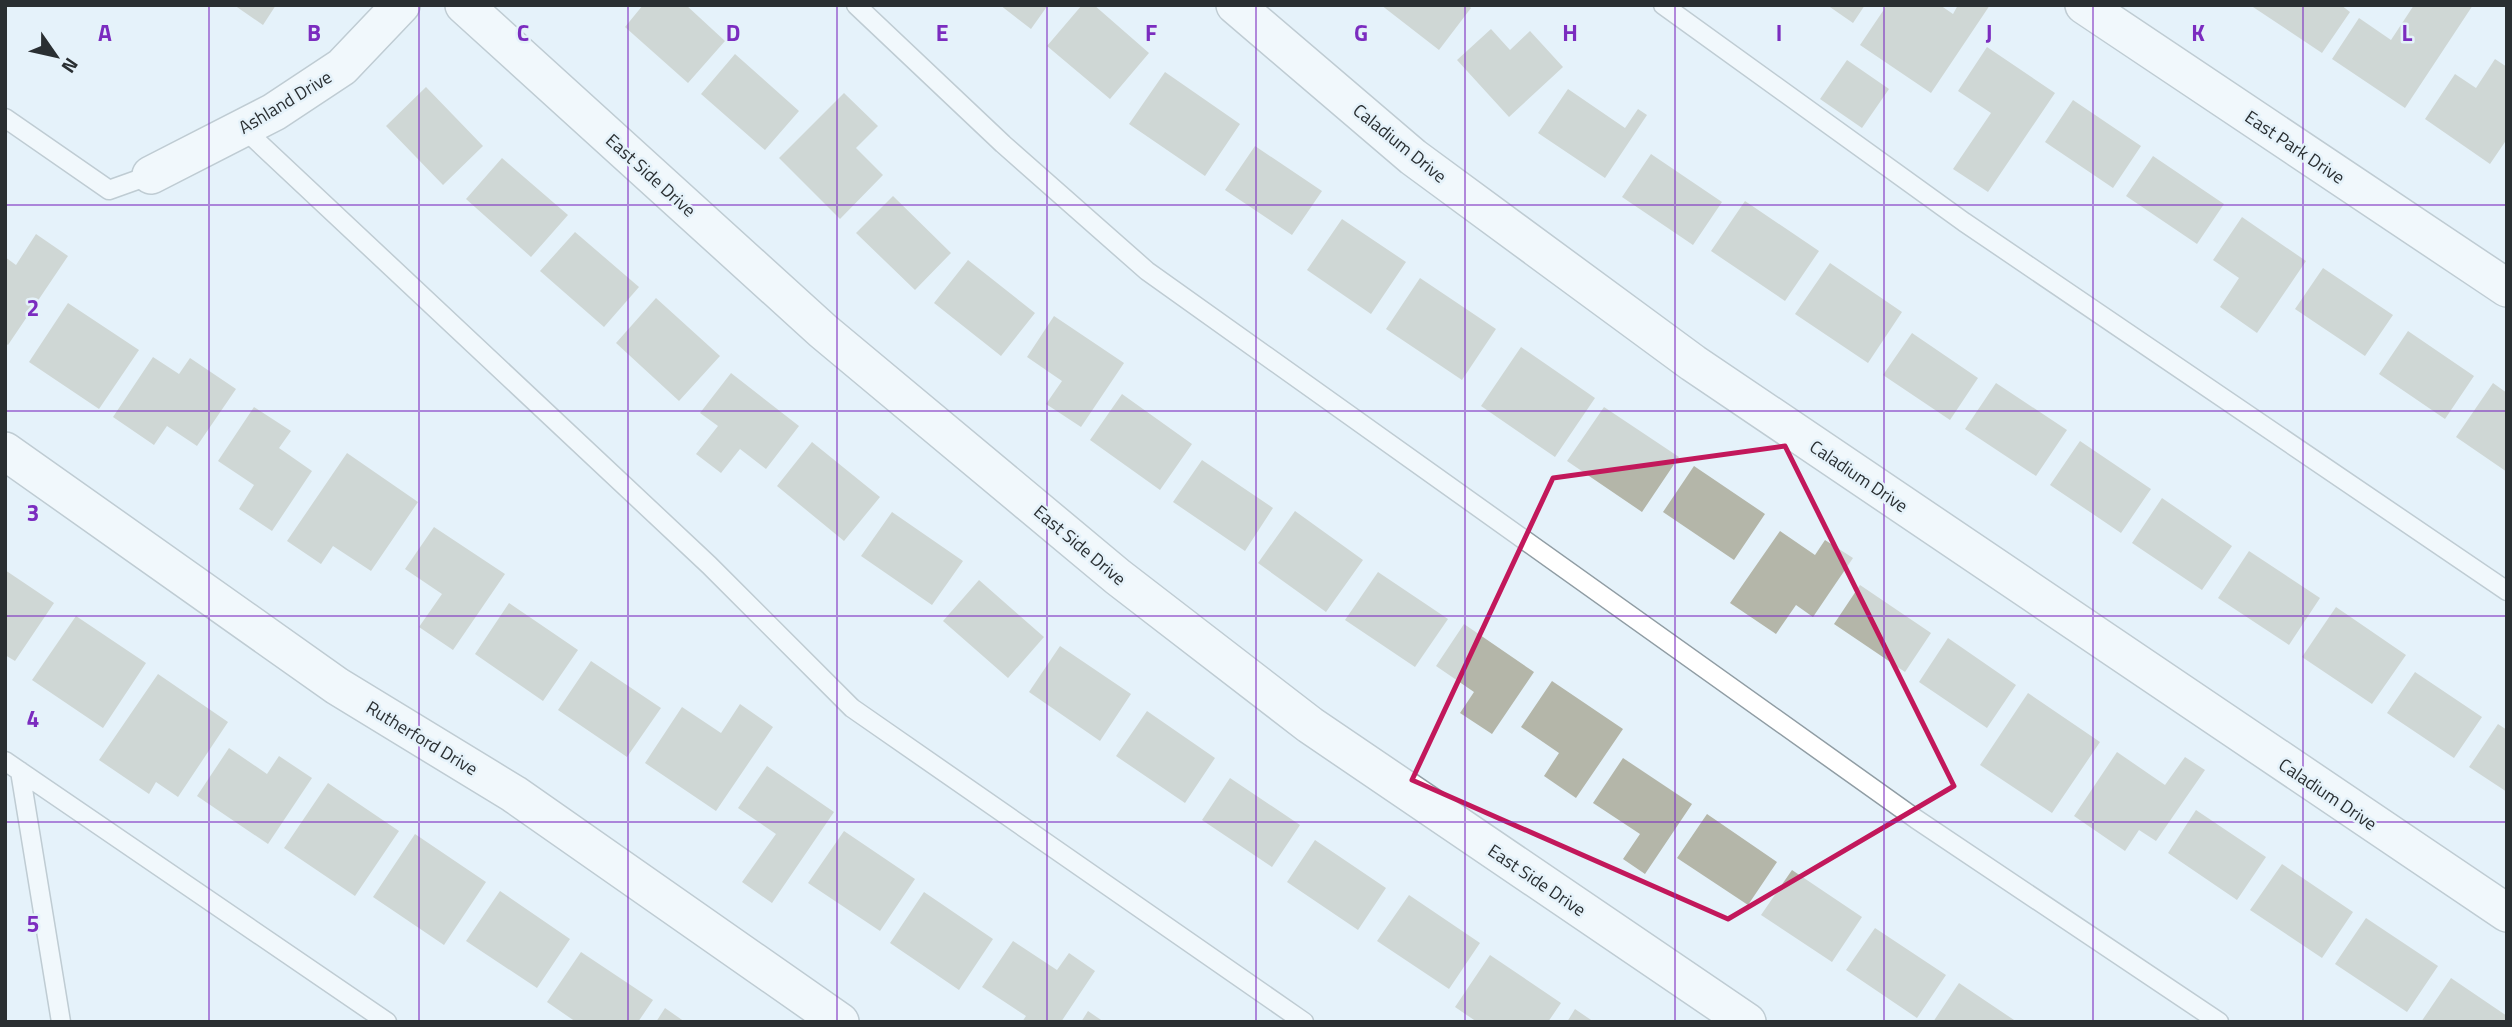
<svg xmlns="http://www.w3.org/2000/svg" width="2512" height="1027" viewBox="0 0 2512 1027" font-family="'Titillium Web',sans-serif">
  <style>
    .building { fill: #b4b6a9 }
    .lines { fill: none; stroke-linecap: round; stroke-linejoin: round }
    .lane-casing { stroke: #909da4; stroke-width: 21 }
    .street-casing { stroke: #909da4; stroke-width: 40 }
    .lane { stroke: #fff; stroke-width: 18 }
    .street { stroke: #fff; stroke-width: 37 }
    .marked { fill: none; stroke: #c2185b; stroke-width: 5; stroke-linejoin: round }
    .grid { fill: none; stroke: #7b2cbf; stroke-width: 2; stroke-opacity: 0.55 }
    .labels { text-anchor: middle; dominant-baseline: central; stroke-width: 5; stroke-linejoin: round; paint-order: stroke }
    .street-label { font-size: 18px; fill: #2a2f32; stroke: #e5f2fa }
    .grid-label { font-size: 23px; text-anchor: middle; font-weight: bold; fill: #7b2cbf; stroke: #e5f2fa; stroke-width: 5; stroke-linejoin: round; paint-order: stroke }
  </style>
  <rect width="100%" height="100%" fill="#e5f2fa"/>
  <path class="building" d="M 234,5 L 276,5 L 263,25 Z
    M 643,5 L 686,5 L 725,41 L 688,83 L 625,27 Z
    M 1000,5 L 1048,5 L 1031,29 Z
    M 1082,5 L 1094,5 L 1149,53 L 1110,99 L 1047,46 Z
    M 1381,5 L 1468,5 L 1471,8 L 1439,50 Z
    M 1827,5 L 1865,5 L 1853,23 Z
    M 1887,5 L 1940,5 L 1953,14 L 1958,5 L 1990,5 L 1931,93 L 1860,45 Z
    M 2255,5 L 2341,5 L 2350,12 L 2322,53 L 2253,7 Z
    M 2414,5 L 2473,5 L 2405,108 L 2332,59 L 2359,18 L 2391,40 Z
    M 1491,29 L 1510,50 L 1530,31 L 1563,67 L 1509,117 L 1457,60 Z
    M 1987,47 L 2055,93 L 1988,192 L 1953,169 L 1991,113 L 1958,91 Z
    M 735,54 L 799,111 L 765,150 L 701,94 Z
    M 2495,59 L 2507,67 L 2507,139 L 2490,164 L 2425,119 L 2455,74 L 2476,88 Z
    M 1847,60 L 1889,89 L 1862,128 L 1820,99 Z
    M 1165,72 L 1240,124 L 1205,176 L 1129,124 Z
    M 426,87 L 483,146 L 443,185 L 386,126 Z
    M 1568,89 L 1625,128 L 1638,109 L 1647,115 L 1605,178 L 1538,133 Z
    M 844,93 L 878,126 L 856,148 L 883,175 L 840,219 L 779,158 Z
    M 2073,100 L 2141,146 L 2113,188 L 2045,142 Z
    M 1255,146 L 1322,191 L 1292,235 L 1225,190 Z
    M 1651,154 L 1722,202 L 1693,245 L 1622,197 Z
    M 2153,156 L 2224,204 L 2197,244 L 2126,196 Z
    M 502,158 L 568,215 L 531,257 L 466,199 Z
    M 893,196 L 951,253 L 915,290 L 856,233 Z
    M 1745,201 L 1819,251 L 1785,301 L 1711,251 Z
    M 2242,217 L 2306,261 L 2257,333 L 2220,307 L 2239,278 L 2213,260 Z
    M 1342,219 L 1406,262 L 1371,314 L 1307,270 Z
    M 575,232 L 639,287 L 604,327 L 540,271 Z
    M 36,234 L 68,256 L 8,345 L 5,343 L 5,257 L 16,265 Z
    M 968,260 L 1035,313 L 1001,356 L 934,303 Z
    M 1830,263 L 1902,312 L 1868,363 L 1795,314 Z
    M 2323,268 L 2393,315 L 2365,356 L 2295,309 Z
    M 1420,278 L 1496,329 L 1462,380 L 1386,329 Z
    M 656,298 L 720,356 L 679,401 L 616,343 Z
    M 68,303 L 139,350 L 99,409 L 29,362 Z
    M 1054,316 L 1124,363 L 1081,427 L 1046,404 L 1062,381 L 1027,357 Z
    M 2408,331 L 2474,376 L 2445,419 L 2379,374 Z
    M 1912,333 L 1978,378 L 1950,420 L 1883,375 Z
    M 1521,347 L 1595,398 L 1555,457 L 1481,406 Z
    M 153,357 L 179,374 L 190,358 L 236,389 L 197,446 L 167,426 L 154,445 L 113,417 Z
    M 731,373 L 799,426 L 766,469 L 740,449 L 721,473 L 696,454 L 718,426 L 700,413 Z
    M 1996,383 L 2067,430 L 2036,476 L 1965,429 Z
    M 2493,383 L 2507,393 L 2507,472 L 2456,437 Z
    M 1122,394 L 1192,444 L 1160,490 L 1090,440 Z
    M 254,407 L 291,431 L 279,448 L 312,471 L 272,531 L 239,509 L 254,485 L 218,461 Z
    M 1604,407 L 1679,457 L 1642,512 L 1567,461 Z
    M 2080,441 L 2151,489 L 2121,533 L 2050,485 Z
    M 812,442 L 880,497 L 844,541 L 777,486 Z
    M 347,453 L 418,502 L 371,571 L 333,546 L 321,564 L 287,541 Z
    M 1202,460 L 1273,508 L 1245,551 L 1173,502 Z
    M 1694,466 L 1765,514 L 1734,560 L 1663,512 Z
    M 2162,498 L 2232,546 L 2202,590 L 2132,543 Z
    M 1295,511 L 1363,560 L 1326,612 L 1258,563 Z
    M 892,512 L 963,561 L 932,605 L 861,556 Z
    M 434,527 L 505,574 L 453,650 L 419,627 L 442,594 L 405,569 Z
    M 1780,531 L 1815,555 L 1825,540 L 1853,558 L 1813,617 L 1796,605 L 1776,634 L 1730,603 Z
    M 2249,551 L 2320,598 L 2289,645 L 2218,598 Z
    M 5,570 L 54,603 L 15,661 L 5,655 Z
    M 1378,572 L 1448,619 L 1415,667 L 1345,620 Z
    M 979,580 L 1044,637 L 1008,678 L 943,621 Z
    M 1860,585 L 1931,633 L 1905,672 L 1834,624 Z
    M 509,603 L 578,650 L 543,701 L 475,654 Z
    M 2336,607 L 2406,655 L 2372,704 L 2302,657 Z
    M 76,616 L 146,663 L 103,728 L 32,680 Z
    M 1464,624 L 1534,672 L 1492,734 L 1460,713 L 1474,692 L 1436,666 Z
    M 1948,638 L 2016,685 L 1987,728 L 1919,682 Z
    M 1060,646 L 1131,694 L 1100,741 L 1029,692 Z
    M 591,661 L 661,708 L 627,757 L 558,710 Z
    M 2415,672 L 2482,717 L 2454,758 L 2387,713 Z
    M 158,674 L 228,722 L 178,797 L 156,782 L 149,794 L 99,760 Z
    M 1552,681 L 1623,729 L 1576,798 L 1544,776 L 1559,753 L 1521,727 Z
    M 2028,693 L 2100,742 L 2052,813 L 1980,765 Z
    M 740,704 L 773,727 L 716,811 L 645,763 L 682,707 L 721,733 Z
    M 1147,711 L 1215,758 L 1185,803 L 1116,756 Z
    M 2498,724 L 2507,730 L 2507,792 L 2469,767 Z
    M 229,748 L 267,774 L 279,756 L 312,778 L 268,844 L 197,796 Z
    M 2117,752 L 2165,785 L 2185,757 L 2205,770 L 2156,841 L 2139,830 L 2125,851 L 2074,816 Z
    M 1623,758 L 1692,804 L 1645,874 L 1623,859 L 1640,834 L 1593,803 Z
    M 767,766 L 834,812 L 772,903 L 742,882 L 776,834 L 738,808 Z
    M 1230,778 L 1300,825 L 1272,867 L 1202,820 Z
    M 328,783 L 399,831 L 355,896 L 284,848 Z
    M 2196,810 L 2266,857 L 2237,900 L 2168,853 Z
    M 1707,814 L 1777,862 L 1748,905 L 1677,858 Z
    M 844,831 L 915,879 L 880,931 L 808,883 Z
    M 415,834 L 486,882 L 444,945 L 373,897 Z
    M 1315,840 L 1386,888 L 1358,930 L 1287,882 Z
    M 2282,864 L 2353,912 L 2322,958 L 2250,910 Z
    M 1792,870 L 1862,917 L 1832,962 L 1761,915 Z
    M 500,891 L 570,939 L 537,988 L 466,941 Z
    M 924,892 L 993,939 L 959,990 L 890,943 Z
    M 1409,895 L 1480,943 L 1449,989 L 1377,941 Z
    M 2366,918 L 2438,966 L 2407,1012 L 2335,964 Z
    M 1875,928 L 1946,975 L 1917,1018 L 1846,970 Z
    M 1013,941 L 1057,970 L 1069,953 L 1095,971 L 1061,1022 L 1022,1022 L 1026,1016 L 982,987 Z
    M 581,952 L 653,1000 L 638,1022 L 576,1022 L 547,1002 Z
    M 1490,955 L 1561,1003 L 1548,1022 L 1477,1022 L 1455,1007 Z
    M 2451,978 L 2507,1016 L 2507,1022 L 2421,1022 Z
    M 1959,983 L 2017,1022 L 1933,1022 Z
    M 665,1008 L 685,1022 L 656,1022 Z
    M 1575,1009 L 1594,1022 L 1567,1022 Z
    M 1088,1011 L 1104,1022 L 1081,1022 Z"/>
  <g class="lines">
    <g class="lane-casing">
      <path id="lane" d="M 856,5 L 1003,144 L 1147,271 L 1916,819 L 2219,1022
        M 1663,5 L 1964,222 L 2507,591
        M 5,118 L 109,190 L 151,175
        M 243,128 L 709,565 L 852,708 L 1304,1022
        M 5,761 L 387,1022
        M 20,771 L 61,1022"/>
    </g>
    <g class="street-casing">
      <path id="street" d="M 464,5 L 823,331 L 1118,577 L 1310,725 L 1747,1022
        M 1235,5 L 1413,157 L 1693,363 L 2507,913
        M 2084,5 L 2507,288
        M 151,175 L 274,112 L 342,67 L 401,5
        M 5,451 L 337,686 L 514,794 L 840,1022"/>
    </g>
    <use href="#lane" class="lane"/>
    <use href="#street" class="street"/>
  </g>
  <path d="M0 0H2512V1027H0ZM 1785,446 L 1954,786 L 1728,919 L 1412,780 L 1553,478 Z" fill="#e5f2fa" fill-opacity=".55" fill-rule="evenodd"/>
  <path class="marked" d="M 1785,446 L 1954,786 L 1728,919 L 1412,780 L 1553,478 Z"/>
  <path class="grid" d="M 209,5 L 209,1022M 419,5 L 419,1022M 628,5 L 628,1022M 837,5 L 837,1022M 1047,5 L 1047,1022M 1256,5 L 1256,1022M 1465,5 L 1465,1022M 1675,5 L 1675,1022M 1884,5 L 1884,1022M 2093,5 L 2093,1022M 2303,5 L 2303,1022M 5,205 L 2507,205M 5,411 L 2507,411M 5,616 L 2507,616M 5,822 L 2507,822"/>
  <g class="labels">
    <g class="street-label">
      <text transform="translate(285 102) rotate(-31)">Ashland Drive</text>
      <text transform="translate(1400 143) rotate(39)">Caladium Drive</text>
      <text transform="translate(2295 147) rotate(34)">East Park Drive</text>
      <text transform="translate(651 175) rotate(42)">East Side Drive</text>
      <text transform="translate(1859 476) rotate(34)">Caladium Drive</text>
      <text transform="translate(1080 545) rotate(40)">East Side Drive</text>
      <text transform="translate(422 738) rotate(31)">Rutherford Drive</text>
      <text transform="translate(2328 794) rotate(34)">Caladium Drive</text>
      <text transform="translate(1537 880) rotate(34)">East Side Drive</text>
    </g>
  </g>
  <g class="grid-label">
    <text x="105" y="41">A</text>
    <text x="314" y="41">B</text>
    <text x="523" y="41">C</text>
    <text x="733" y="41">D</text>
    <text x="942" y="41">E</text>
    <text x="1151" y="41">F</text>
    <text x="1361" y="41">G</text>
    <text x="1570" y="41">H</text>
    <text x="1779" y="41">I</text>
    <text x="1989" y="41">J</text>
    <text x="2198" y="41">K</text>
    <text x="2407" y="41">L</text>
    <text x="33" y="316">2</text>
    <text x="33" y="521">3</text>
    <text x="33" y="727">4</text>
    <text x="33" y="932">5</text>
  </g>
  <rect width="2512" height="1027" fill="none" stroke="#2a2f32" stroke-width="14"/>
  <g transform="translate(56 56) rotate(124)" stroke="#e5f2fa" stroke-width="5" paint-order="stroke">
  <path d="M0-5L12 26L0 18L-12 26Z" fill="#2a2f32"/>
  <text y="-10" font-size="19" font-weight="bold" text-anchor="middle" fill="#2a2f32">N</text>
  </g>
</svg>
